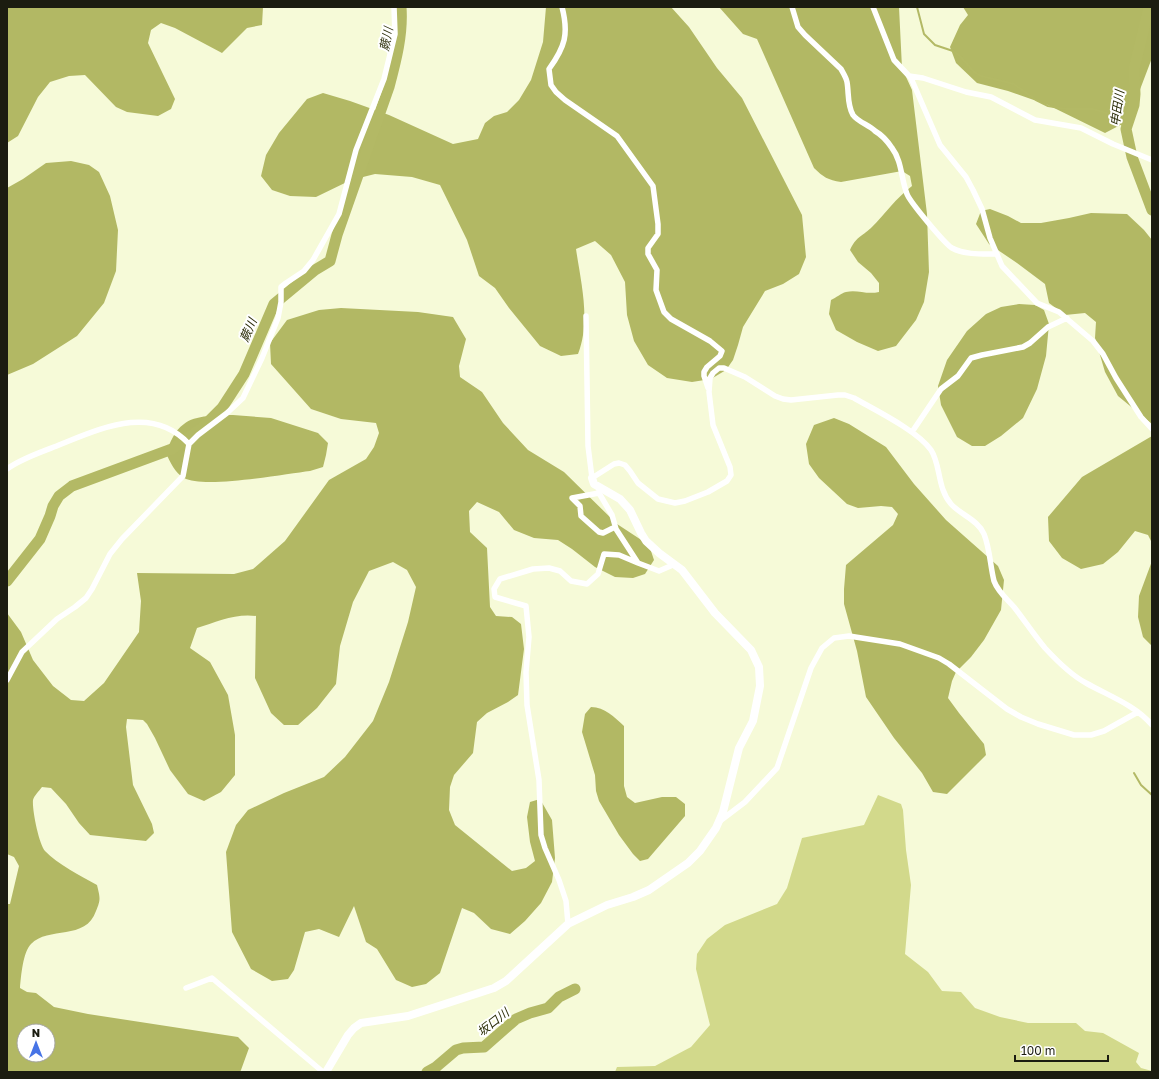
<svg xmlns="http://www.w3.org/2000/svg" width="1159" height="1079" viewBox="0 0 1159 1079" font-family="'Golos Text','Noto Sans JP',sans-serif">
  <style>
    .green { fill: #d2d98b }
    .forest { fill: #b2b864; fill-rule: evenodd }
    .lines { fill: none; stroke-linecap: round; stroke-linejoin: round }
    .stream { stroke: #b3b965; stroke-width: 2 }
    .river { stroke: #b3b965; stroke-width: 11 }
    .street { stroke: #fff; stroke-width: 5.5 }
    .secondary { stroke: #fff; stroke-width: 8 }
    .labels { text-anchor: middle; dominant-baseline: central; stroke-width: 4; stroke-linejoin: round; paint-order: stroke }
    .water-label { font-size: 12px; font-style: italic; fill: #2c2e09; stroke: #fff }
  </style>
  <rect width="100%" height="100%" fill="#f6fad8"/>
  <path class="green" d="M 878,795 L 901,804 L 903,810 L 906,850 L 911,885 L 905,954 L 928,972 L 942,991 L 961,992 L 975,1008 L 1000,1017 L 1028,1023 L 1076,1023 L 1085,1031 L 1103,1033 L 1139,1053 L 1136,1062 L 1141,1068 L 1152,1071 L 1152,1072 L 615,1072 L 617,1067 L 655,1066 L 691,1047 L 710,1025 L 696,969 L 697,954 L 707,939 L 725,925 L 777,904 L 787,888 L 802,838 L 864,825 Z"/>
  <path class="forest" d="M 7,7 L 263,7 L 262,25 L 247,28 L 222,53 L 175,28 L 161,23 L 151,30 L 148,43 L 175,99 L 171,109 L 158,116 L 127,112 L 116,107 L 85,75 L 69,76 L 50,82 L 38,97 L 18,136 L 7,143 Z
    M 546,7 L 671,7 L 689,27 L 717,68 L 742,98 L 802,215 L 806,257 L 799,274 L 783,284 L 765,291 L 743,327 L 738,345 L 733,360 L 726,370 L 711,379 L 692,382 L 667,378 L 648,365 L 634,341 L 627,315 L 625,282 L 611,255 L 595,241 L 576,249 C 581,283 591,321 578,354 L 561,356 L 540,346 L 509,308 L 495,288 L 479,276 L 467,240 L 440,185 L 412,177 L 375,174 L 351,180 L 316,197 L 290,196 L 272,190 L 261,176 L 266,155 L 279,133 L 307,99 L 323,93 L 350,101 L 389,115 L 453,144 L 478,139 L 485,123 L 494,116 L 507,112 L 519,100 L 531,80 L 543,42 Z
    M 719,7 L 899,7 L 902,68 L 912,90 L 927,214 L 929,272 L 924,302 L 916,320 L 896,346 L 878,351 L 857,342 L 836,330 L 829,314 L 831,300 C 836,298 841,293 846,292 C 857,289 866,295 879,292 L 879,283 L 871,273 L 858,262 L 850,250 C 856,237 861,237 871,228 C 885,214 896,198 912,186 L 910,176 L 902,171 L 841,182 C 828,180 823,177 814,168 L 757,39 L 743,34 Z
    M 963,7 L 1152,7 L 1152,58 L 1128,121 L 1105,133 L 1048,105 L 1008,91 L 977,83 L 956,63 L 950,47 L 960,25 L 968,15 Z
    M 71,161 L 89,165 L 99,172 L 110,196 L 118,230 L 116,271 L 104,303 L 77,336 L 33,364 L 7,375 L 7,188 L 23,179 L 46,163 Z
    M 990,209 L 1008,216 L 1021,223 L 1041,223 L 1069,218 L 1091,213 L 1127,214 L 1144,230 L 1152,240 L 1152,424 L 1118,396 L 1105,372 L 1095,338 L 1096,322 L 1085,313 L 1065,315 L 1049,303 L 1045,284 L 1017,263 L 989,244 L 976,224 L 981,211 Z
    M 1019,304 L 1035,305 L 1044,310 L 1049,324 L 1046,356 L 1037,389 L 1023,418 L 1001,436 L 985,446 L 972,446 L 957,437 L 941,405 L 938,386 L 947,360 L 967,331 L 986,314 L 1001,307 Z
    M 341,308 L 418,312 L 453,317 L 466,339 L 459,366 L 460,377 L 482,392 L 503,423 L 528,450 L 564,472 L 617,524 L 649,545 L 654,560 L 645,574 L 633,578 L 615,577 L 595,567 L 572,549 L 558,540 L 534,538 L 514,530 L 499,512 L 477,502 L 469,511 L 470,532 L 487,548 L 490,607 L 496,616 L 512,617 L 521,624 L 524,649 L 518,695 L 508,702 L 487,713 L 477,722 L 473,753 L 454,775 L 450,787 L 449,810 L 455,825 L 512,871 L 526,868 L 535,861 L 530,842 L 527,817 L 530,802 L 540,799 L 552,820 L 555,858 L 552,882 L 541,903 L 525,921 L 510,934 L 491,929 L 474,913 L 462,908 L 440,973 L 426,984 L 412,987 L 396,980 L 377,949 L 366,942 L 354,906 L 339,937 L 319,929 L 305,932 L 294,970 L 288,979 L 272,981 L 251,969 L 232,932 L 226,852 L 236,825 L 248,810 L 284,793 L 324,777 L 345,757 L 373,721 L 389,682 L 408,622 L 416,587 L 407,570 L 393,562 L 369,571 L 353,602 L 340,646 L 336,684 L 317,708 L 298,725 L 284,725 L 271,713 L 255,678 L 256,616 C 236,613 216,622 197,628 L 190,648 L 210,662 L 228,695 L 235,735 L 235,775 L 221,792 L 204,801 L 188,794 L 170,770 L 155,738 L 147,724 L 143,720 L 127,719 L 126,727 L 133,785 L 152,824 L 154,833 L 146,841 L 90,835 L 79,823 L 66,804 L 51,788 L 42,787 C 39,791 34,796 33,800 C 32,810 39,844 45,851 C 57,864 81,876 97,885 C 100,898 101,899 96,911 C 86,941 48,926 31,944 C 23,952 21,976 20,988 L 27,992 L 36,993 L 54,1007 L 88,1014 L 238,1037 L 249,1048 L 241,1070 L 240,1072 L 7,1072 L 7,904 L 10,904 L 19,866 L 14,857 L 7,854 L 7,613 L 21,632 L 33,660 L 53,686 L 71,700 L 84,701 L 104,683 L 139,632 L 141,601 L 137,573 L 234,574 L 253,569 L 285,541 L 329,480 L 366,459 L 374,447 L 379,433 L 376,423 L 341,419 L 311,409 L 271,364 L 270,343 L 287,320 L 319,310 ZM 24,1031 L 48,1031 L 48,1055 L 24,1055 Z
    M 233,415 L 271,418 L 318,433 L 328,443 L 326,455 L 323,467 L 310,471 C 285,474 204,489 184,478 C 175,473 170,462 166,453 C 170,443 174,431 184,424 C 194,415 220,415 233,415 Z
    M 834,418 L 849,424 L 886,447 L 914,484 L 946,520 L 998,566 L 1004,580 L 1001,610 L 984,640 L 971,657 L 956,672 L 952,681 L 948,698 L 959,713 L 984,744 L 986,755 L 947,794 L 933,792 L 922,773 L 894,738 L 866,697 L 857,651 L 844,604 L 844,589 L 846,565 L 893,525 L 898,514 L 892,507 L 881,506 L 858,508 L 847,504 L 819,478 L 809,464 L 806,444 L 814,425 Z
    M 1152,436 L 1152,543 L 1148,535 L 1135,531 L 1118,552 L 1103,564 L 1081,569 L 1062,558 L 1049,541 L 1048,517 L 1082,477 Z
    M 1152,561 L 1152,646 L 1143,637 L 1138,617 L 1139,596 Z
    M 591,707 C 605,707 614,717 624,726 L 624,786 L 627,797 L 635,803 L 662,797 L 676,797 L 685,804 L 685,816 L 648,859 L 640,861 L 633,854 L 619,835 L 599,801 L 596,791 L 595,775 L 582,732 L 585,714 Z"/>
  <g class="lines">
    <path class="stream" d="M 917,7 L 924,34 L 935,45 L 953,51 L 959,55 L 974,72 L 981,76 L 1014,84 L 1036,100 L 1048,106 L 1066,109 L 1093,109 L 1113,115 L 1126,129
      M 1134,773 L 1141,785 L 1152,795"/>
    <path class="river" d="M 1149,7 L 1134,69 L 1135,94 L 1134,105 L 1126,129 L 1132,157 L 1152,210
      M 7,581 L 40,539 L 50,516 L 53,506 L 59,496 L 72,486 L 172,449 L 202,428 L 222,408 L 244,374 L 274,304 L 315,270 L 330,261 L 337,235 L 389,87 C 396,61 403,34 401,7
      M 427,1072 L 436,1067 L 456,1050 L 463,1048 L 484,1047 L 516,1019 L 530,1013 L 548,1008 L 559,997 L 575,989"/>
    <path class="street" d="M 562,7 C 569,34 565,47 549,69 L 551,85 L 556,92 L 565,100 L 617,136 L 653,186 L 658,224 L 658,234 L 648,248 L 648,254 L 657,270 L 656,290 L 664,312 L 671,319 L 710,341 L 722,351 L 720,356 L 707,367 L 704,372 L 704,376 L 708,388
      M 792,7 L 798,27 L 805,35 L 841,69 C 843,73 846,77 847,82 C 849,93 847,105 853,115 C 858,122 869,125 875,131 C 882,135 888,142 892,148 C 902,161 901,179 907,194 C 910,202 945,244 952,248 C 965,255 982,254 997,254
      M 873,7 L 894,60 L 911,78 L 940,145 L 966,177 L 973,190 L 982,209 L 990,238 L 1002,266 L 1037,303 L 1059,312 L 1093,341 L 1103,354 L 1116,378 L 1141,417 L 1152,429
      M 909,76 L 923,78 L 966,92 L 991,97 L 1035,120 L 1081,128 L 1113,144 L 1152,160
      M 586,316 L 588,446 L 592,478 L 614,464 L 619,463 L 625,465 L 630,471 L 638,483 L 658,499 L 675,503 L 685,501 L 708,492 L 727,481 L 731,475 L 730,467 L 713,425 L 709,392 L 710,378 L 713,373 L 719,368 L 724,368 L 745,377 L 775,396 L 783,399 L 791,400 L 838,395 L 845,395 L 854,398 C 875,410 918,431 931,450 C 941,465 937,488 951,504 C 961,515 978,520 984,534 C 990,549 990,565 994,581 C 998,592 1007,599 1014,607 C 1025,621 1034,635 1045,648 C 1057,661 1071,675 1086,683 C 1109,696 1135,705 1152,725
      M 912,432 L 941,389 L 958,376 L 971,358 L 982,355 L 1023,347 L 1030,343 L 1048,327 L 1067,318
      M 7,469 C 22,458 42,452 59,445 C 102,428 152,404 189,444
      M 599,493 L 572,498 L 580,506 L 581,516 L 599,532 L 603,533 L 615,527
      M 638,563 L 659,571 L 675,564
      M 7,680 L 22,652 L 57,619 L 75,607 L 86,598 L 92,589 L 110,554 L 122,539 L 183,476 L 189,444 L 198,435 L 227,413 L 243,398 L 262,358 L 278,318 L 281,302 L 281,287 L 286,283 L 304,271 L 313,260 L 339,214 L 356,150 L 384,79 L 395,34 L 394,7
      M 720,821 L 745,802 L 777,768 L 811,668 L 822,648 L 834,638 L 849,636 L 900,644 L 939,658 L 949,664 L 1007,709 L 1021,717 L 1038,724 L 1074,735 L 1091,735 L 1104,731 L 1138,712
      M 568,924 L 566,901 L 559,880 L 545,848 L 541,835 L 539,780 L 527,705 L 526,672 L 529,637 L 526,606 L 495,597 L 494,589 L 500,579 L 533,569 L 549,568 L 560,571 L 571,581 L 587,584 L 598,574 L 604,554 L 619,555 L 638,563 L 616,529 L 612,515 L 599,493 L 599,487
      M 186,988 L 212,978 L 323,1072"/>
    <path class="secondary" d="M 326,1072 L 348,1035 L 354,1028 L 361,1023 L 408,1016 L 494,988 L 506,981 L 568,924 L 607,905 L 633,897 L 649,890 L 688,863 L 700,851 L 716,828 L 723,812 L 739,748 L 753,721 L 760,686 L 759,667 L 751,650 L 715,613 L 682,570 L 659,553 L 646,541 L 641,533 L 630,510 L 620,499 L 594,484 L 592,478"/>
  </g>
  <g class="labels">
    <g class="water-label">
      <text transform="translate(386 39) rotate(-79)">蕨川</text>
      <text transform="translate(1117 108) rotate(-82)">申田川</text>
      <text transform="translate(248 330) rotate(-67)">蕨川</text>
      <text transform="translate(493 1022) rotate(-38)">坂口川</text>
    </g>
  </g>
  <rect width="1159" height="1079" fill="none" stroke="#1b1c10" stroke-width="16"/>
  <g transform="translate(36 1043)"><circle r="19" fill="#ffffff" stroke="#a4a49f"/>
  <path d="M0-3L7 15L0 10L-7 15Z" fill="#4774e6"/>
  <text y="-6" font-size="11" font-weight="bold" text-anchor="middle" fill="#1b1c10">N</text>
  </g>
  <path d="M1015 1055v6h93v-6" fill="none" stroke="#1b1c10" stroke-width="2"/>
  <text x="1021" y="1055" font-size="12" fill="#1b1c10" stroke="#ffffff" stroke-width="3" paint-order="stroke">100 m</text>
</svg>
